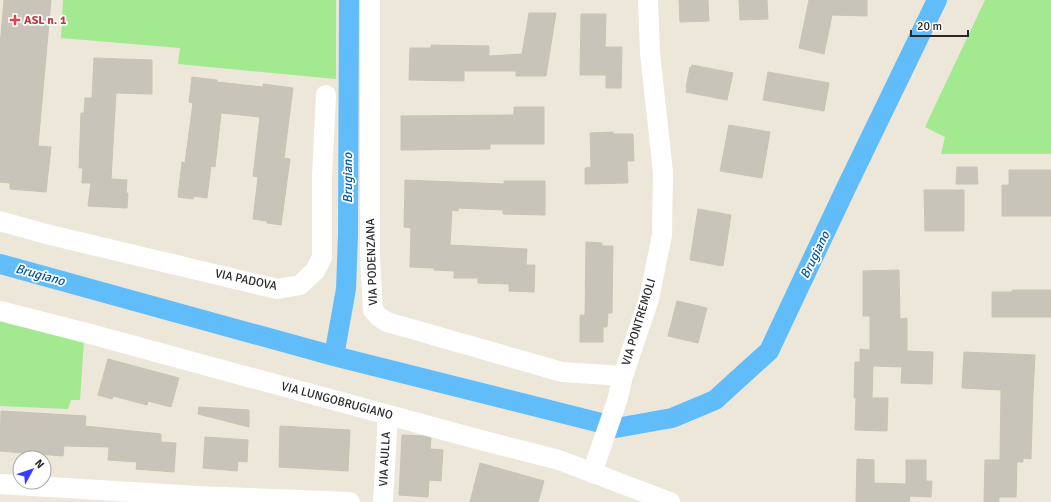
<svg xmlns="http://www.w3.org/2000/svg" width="1051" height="502" viewBox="0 0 1051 502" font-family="Signika,sans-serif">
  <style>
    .green { fill: #a2e990 }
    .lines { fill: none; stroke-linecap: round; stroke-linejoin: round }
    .canal { stroke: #61bcfa; stroke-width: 20 }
    .building { fill: #c8c4b9; stroke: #c8c4b3 }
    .street { stroke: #fff; stroke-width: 20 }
    .health-dot { fill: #e0444e; stroke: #fff; stroke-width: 1.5 }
    .labels { text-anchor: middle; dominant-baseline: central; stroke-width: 3.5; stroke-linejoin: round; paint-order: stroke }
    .health-label { font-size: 12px; font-weight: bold; fill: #be3a42; stroke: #fff; text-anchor: start }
    .street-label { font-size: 12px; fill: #292929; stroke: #fff }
    .water-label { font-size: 13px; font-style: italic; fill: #0156a5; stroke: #fff }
  </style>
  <rect width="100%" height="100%" fill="#ede7d9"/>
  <path class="green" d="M 63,0 L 336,0 L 336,79 L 178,64 L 180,48 L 61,38 Z
    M 985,0 L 1051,0 L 1051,154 L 941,154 L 945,137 L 925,127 Z
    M 0,317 L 84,340 L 80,400 L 71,400 L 68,409 L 0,406 Z"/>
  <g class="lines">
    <path class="canal" d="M 0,264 L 334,356 L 601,423
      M 334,356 L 346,289 L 348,235 L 349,0
      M 616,428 L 672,418 L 715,400 L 769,351 L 846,188 L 937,0"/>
  </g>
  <path class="building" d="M 4,0 L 51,0 L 38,146 L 51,147 L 46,192 L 10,189 L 10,183 L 0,182 L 0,46 Z
    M 679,0 L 708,0 L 709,21 L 680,22 Z
    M 739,0 L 767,0 L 768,19 L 740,20 Z
    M 809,0 L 867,0 L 867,16 L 832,15 L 824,54 L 799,48 Z
    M 529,13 L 556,13 L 546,76 L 516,76 L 516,71 L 464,71 L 464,81 L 409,80 L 410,48 L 431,48 L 431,45 L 489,46 L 489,56 L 522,54 Z
    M 581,14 L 606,14 L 605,47 L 622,47 L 621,88 L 606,88 L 606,75 L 580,75 Z
    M 94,58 L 152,60 L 152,94 L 116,93 L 111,179 L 127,180 L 126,193 L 128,193 L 127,208 L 88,206 L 91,183 L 82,183 L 83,168 L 79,168 L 81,113 L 84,113 L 85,98 L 92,98 Z
    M 692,65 L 733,73 L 727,100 L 686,92 L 687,87 L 686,87 L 690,67 L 691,68 Z
    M 768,72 L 829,83 L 824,111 L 763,100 Z
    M 192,77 L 217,80 L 217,82 L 263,87 L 263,84 L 293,88 L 284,158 L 290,159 L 281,225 L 267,223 L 267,221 L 253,219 L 258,177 L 253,176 L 260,117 L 221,113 L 215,167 L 211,166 L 207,198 L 194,196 L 193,199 L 178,197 L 182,162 L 185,163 L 193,103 L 189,102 Z
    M 514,107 L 544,107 L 544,144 L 490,144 L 490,149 L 401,150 L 401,116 L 514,115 Z
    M 729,125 L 770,132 L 762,178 L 720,171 Z
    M 613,132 L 613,134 L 633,134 L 634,161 L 627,161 L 628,183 L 585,184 L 585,168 L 591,167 L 590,133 Z
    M 957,167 L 977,167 L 978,184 L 956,184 Z
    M 1009,170 L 1051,170 L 1051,216 L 1002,216 L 1002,185 L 1009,185 Z
    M 405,180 L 504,184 L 504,181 L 545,181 L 545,215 L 503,214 L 503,210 L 458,208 L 458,211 L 452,210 L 450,245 L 527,249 L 526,265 L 535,265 L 534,292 L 509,291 L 509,284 L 478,283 L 478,278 L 454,278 L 454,271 L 434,270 L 434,268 L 410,267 L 411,228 L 404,227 Z
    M 924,190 L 964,190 L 964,231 L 925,231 Z
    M 698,209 L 731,215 L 723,266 L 690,260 Z
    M 586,242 L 602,243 L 602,246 L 613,246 L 612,313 L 608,313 L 607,327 L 603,327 L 603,342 L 580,342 L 580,315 L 585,315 Z
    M 899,270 L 900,319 L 907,318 L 907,351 L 933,352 L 932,384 L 901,383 L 902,367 L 873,366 L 872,398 L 888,398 L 887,431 L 855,430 L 856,398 L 854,398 L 855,362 L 860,362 L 860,349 L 870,350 L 870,316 L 863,316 L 863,271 Z
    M 1012,290 L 1051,290 L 1051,317 L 992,317 L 992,292 L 1012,292 Z
    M 677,301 L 707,308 L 698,343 L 668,336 Z
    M 964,352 L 1035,355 L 1033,394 L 1031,459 L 1023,458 L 1023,462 L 1017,462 L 1016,497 L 999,497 L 999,502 L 984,502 L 985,460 L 1000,460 L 1001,390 L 962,388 Z
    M 108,359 L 179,378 L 171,407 L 148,401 L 147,405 L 113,396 L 112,399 L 98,395 Z
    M 199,407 L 249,410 L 249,427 L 198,414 Z
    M 1,411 L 86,416 L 85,426 L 161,434 L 161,442 L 176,443 L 174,472 L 136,469 L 137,462 L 108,460 L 109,447 L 64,446 L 63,456 L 0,451 Z
    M 280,426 L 350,430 L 348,471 L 279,467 Z
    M 402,435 L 423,436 L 431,438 L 430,449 L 443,450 L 441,481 L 429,480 L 428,497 L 399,495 Z
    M 205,437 L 248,440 L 247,462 L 238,461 L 237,471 L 203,468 Z
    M 857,459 L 874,460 L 874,483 L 906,484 L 906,460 L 926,460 L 926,481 L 932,481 L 931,497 L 910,496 L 909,502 L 856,502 Z
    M 480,463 L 544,481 L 538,502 L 470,502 Z"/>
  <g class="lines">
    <path class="street" d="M 370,0 L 370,258 L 373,310 L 379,317 L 387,322 L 562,372 L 623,376
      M 0,221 L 46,234 L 277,289 L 300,285 L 315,271 L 322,257 L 322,176 L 326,95
      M 0,311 L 94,335 L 473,438 L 559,460 L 670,502
      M 592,473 L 617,401 L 623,376 L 649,299 L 662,235 L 663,172 L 650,53 L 648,0
      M 0,484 L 197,496 L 350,502
      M 383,502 L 388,415"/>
  </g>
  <path class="health-dot" d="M13 14h4v4h4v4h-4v4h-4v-4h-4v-4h4z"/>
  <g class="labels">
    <g class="health-label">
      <text x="24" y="20">ASL n. 1</text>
    </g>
    <g class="street-label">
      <text transform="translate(372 262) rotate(-92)">VIA PODENZANA</text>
      <text transform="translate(246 280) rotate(12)">VIA PADOVA</text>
      <text transform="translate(639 322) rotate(-73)">VIA PONTREMOLI</text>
      <text transform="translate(337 401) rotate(15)">VIA LUNGOBRUGIANO</text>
      <text transform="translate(385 459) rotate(-87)">VIA AULLA</text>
    </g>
    <g class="water-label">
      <text transform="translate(348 178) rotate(-90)">Brugiano</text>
      <text transform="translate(815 255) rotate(-64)">Brugiano</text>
      <text transform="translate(40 275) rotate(15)">Brugiano</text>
    </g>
  </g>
  <g transform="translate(32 470) rotate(50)"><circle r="19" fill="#ffffff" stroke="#a9a9a9"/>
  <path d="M0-3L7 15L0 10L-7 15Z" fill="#343eff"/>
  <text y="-6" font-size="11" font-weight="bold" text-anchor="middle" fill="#292929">N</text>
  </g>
  <path d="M911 30v6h57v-6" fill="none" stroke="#292929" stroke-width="2"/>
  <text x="917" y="30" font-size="12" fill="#292929" stroke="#ffffff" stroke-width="3" paint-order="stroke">20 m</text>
</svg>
